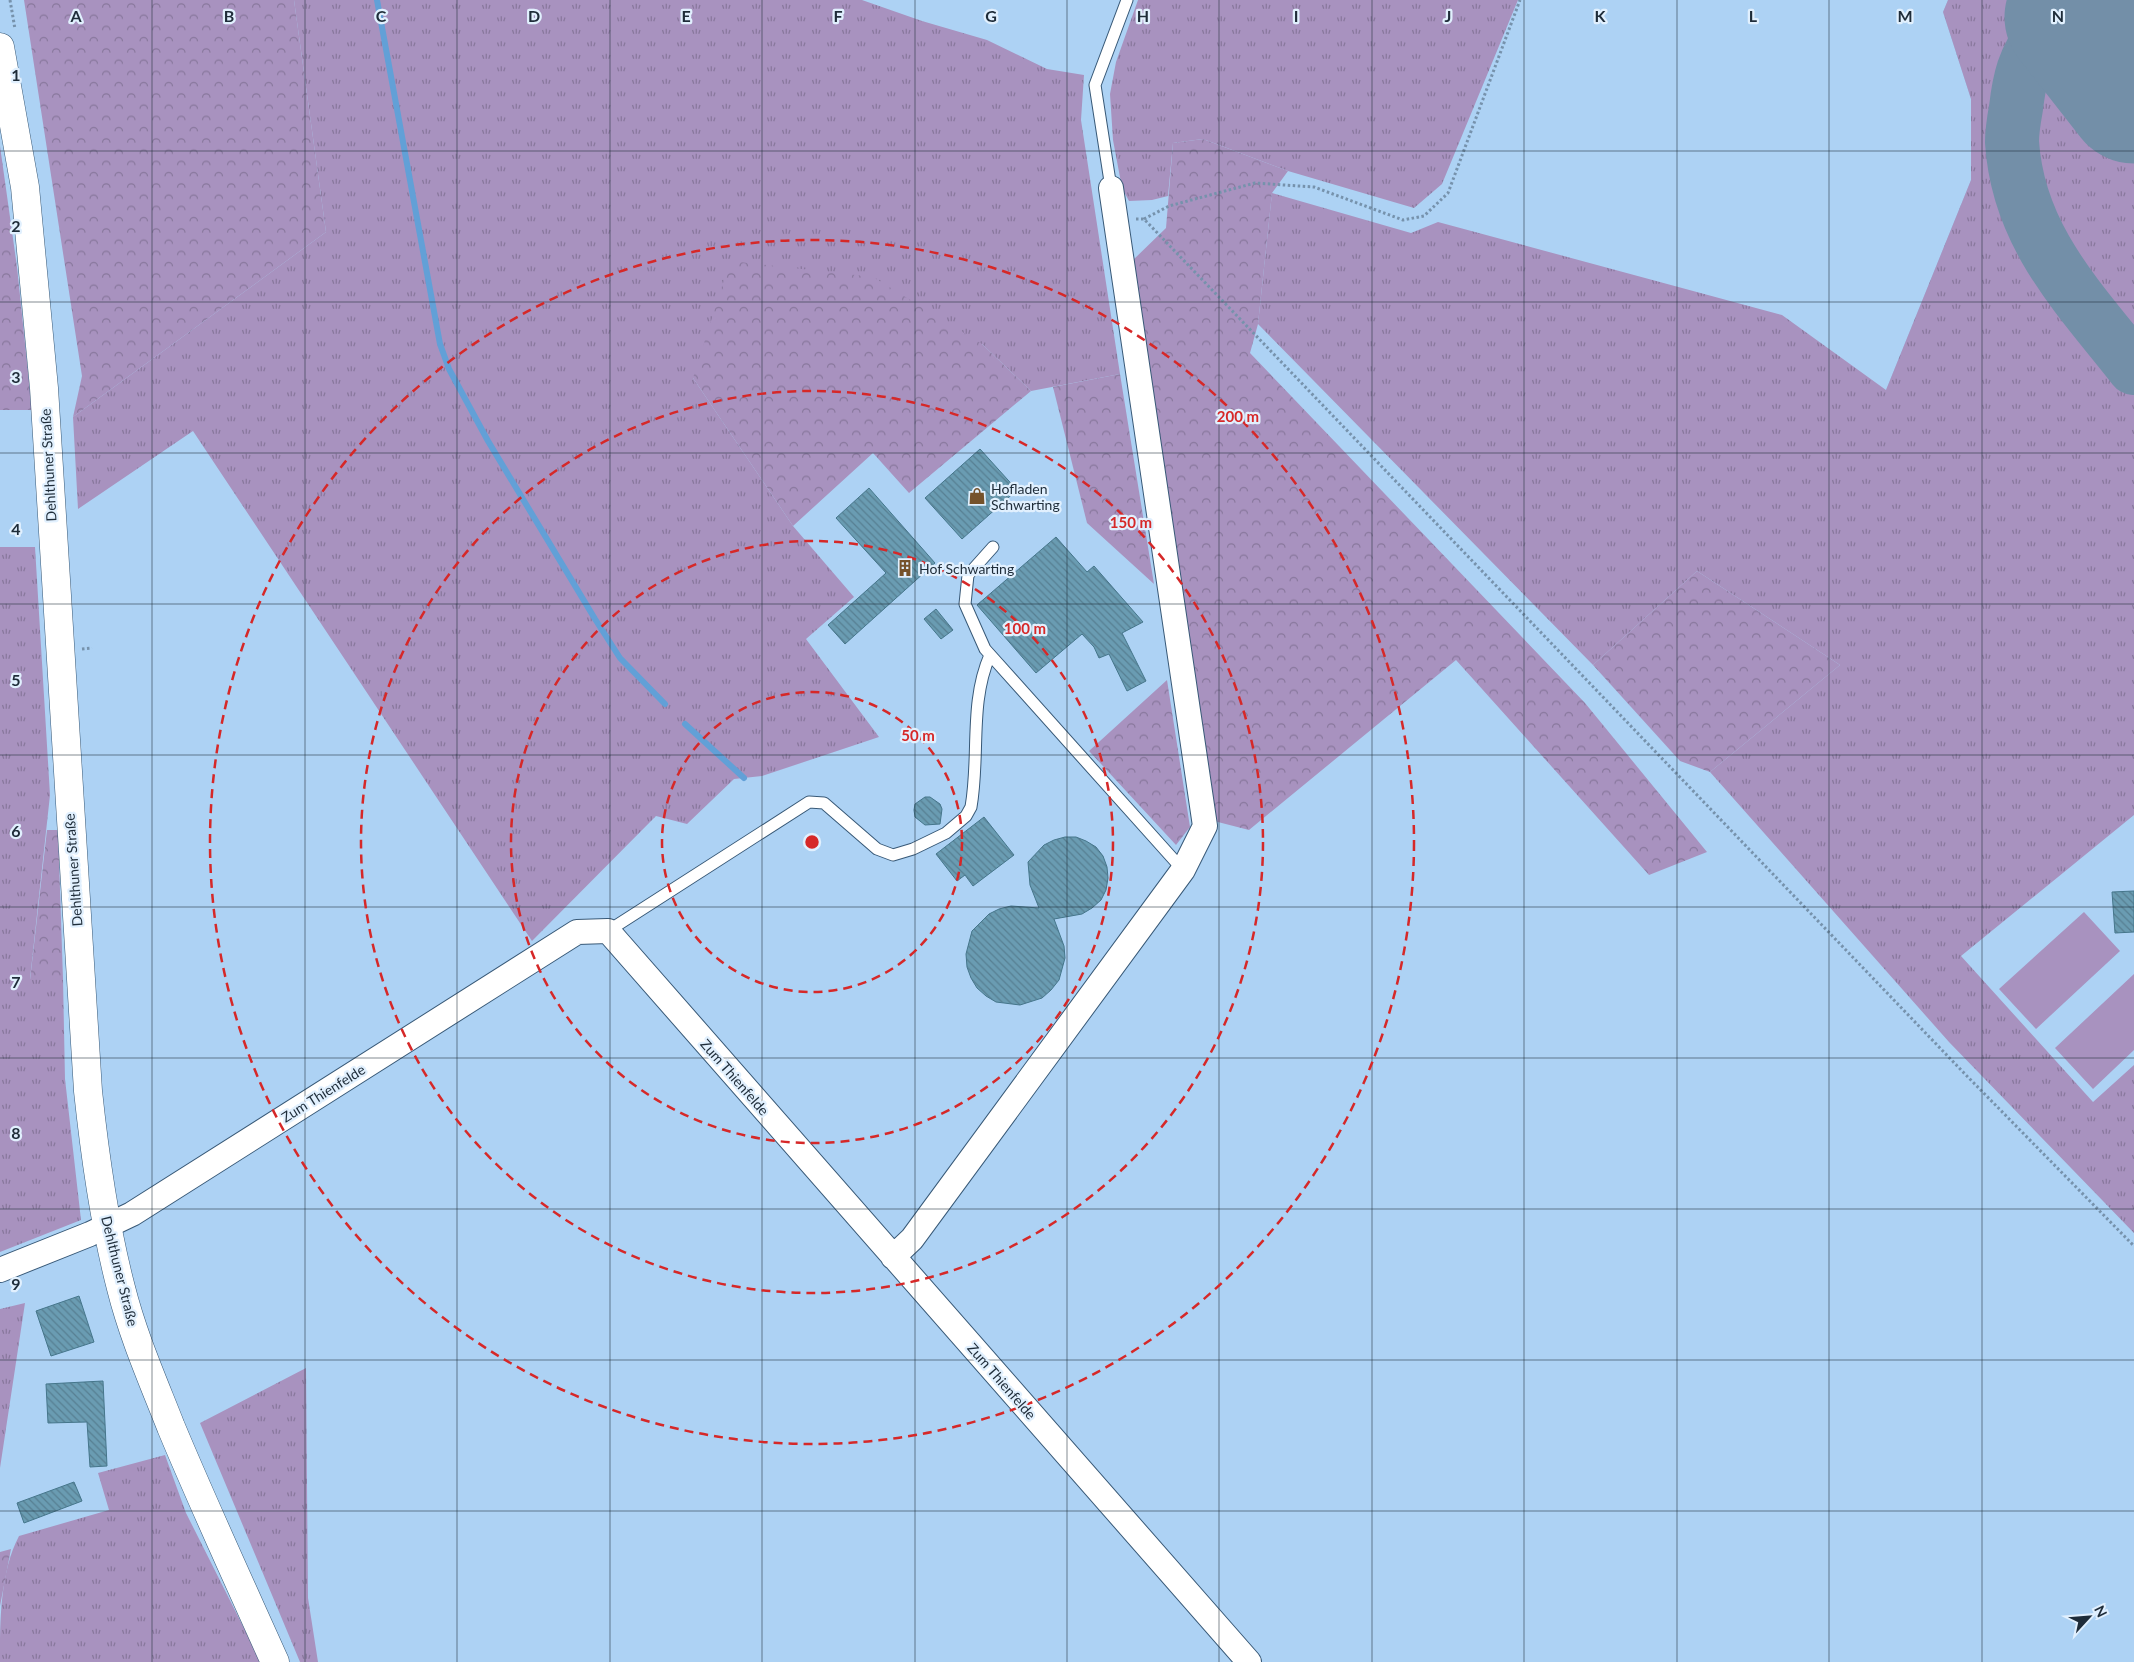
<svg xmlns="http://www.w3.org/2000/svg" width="2134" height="1662" viewBox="0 0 2134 1662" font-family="Lato,sans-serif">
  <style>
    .built { fill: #9bc5ec }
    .grass { fill: url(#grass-tufts) }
    .forest { fill: url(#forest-crowns) }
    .garden { fill: #a892bf }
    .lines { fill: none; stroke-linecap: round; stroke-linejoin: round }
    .stream { stroke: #62a0d7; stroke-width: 6 }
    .taxiway { stroke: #738fa8; stroke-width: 54 }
    .runway { stroke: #738fa8; stroke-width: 135 }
    .building { fill: url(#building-back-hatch); stroke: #45768b }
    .lane-casing { stroke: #385977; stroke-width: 13 }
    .street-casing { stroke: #385977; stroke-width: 26 }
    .secondary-casing { stroke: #385977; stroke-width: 29 }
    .path { stroke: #7692ac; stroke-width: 3; stroke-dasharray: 2.5 2.5; stroke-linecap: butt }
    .lane { stroke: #fff; stroke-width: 11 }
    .street { stroke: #fff; stroke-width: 24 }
    .secondary { stroke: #fff; stroke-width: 28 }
    .grid { fill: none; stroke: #1e2c39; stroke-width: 1; stroke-opacity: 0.55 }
    .ring { fill: none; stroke: #d62828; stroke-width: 2.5; stroke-dasharray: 9 6 }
    .labels { text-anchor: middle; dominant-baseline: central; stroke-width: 4.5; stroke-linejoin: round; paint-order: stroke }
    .street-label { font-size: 14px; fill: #1e2c39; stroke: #e1f0fe }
    .poi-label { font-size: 14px; fill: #1e2c39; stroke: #e1f0fe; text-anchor: start }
    .grid-label { font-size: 16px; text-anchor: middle; font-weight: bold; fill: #1e2c39; stroke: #e1f0fe; stroke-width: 4.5; stroke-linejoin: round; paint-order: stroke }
    .centre { fill: #d62828; stroke: #e1f0fe; stroke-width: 2.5 }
    .ring-label { font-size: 15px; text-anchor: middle; font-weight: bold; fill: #d62828; stroke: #e1f0fe; stroke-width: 4.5; stroke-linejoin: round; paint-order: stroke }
  </style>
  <defs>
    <pattern id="grass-tufts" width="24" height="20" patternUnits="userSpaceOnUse" patternTransform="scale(1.25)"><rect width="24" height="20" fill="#a892bf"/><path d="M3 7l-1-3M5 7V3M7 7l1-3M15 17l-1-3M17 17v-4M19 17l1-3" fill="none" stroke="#88779c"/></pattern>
    <pattern id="forest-crowns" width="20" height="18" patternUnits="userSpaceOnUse" patternTransform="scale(1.25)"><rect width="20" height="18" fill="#a892bf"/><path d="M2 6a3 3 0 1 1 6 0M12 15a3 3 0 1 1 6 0" fill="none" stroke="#88779c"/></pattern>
    <pattern id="building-back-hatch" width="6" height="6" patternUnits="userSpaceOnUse" patternTransform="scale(1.25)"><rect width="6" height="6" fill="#6a9cb2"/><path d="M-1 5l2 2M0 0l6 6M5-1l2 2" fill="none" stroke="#577f92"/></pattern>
  </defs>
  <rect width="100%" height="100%" fill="#add2f4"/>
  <path class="built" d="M 1948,0 L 2134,0 L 2134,664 L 1886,390 L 1971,180 L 1971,99 L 1943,12 Z"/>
  <path class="grass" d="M 294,0 L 862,0 L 922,21 L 987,40 L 1047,69 L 1084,75 L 1081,120 L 1120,374 L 1031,391 L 982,344 L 693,378 L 793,526 L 854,597 L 806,639 L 879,737 L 762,776 L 734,779 L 687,824 L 656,816 L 532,941 L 193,431 L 78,509 L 73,417 L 326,232 Z
    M 1138,0 L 1518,0 L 1442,184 L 1414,208 L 1288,171 L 1203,139 L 1173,143 L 1168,196 L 1152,200 L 1129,201 L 1122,188 L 1113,140 L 1110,94 L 1116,62 Z
    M 1948,0 L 2018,0 L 2003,129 L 2004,164 L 2010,196 L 2022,231 L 2036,259 L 2134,385 L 2134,815 L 1961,956 L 2093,1102 L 2134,1065 L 2134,1233 L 1949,1042 L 1710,772 L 1840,665 L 1697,571 L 1593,665 L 1258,324 L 1272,193 L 1411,233 L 1438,222 L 1782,315 L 1886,390 L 1971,180 L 1971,99 L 1943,12 Z
    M 2100,0 L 2134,0 L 2134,44 Z
    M 2054,62 L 2069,67 L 2134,151 L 2134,344 L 2059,248 L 2038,205 L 2025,155 L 2030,78 L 2042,65 Z
    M 0,547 L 35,547 L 50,795 L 30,979 L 63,979 L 65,1079 L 81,1220 L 0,1252 Z
    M 25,1303 L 0,1468 L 0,1309 Z
    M 306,1368 L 308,1598 L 318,1662 L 300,1662 L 200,1423 Z
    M 165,1455 L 186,1513 L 261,1662 L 0,1662 C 0,1621 0,1572 19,1536 L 109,1510 L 98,1473 Z"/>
  <path class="forest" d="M 24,0 L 294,0 L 326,232 L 73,417 L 82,376 Z
    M 1203,139 L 1288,171 L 1272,193 L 1258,324 L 1250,353 L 1585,703 L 1707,852 L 1649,875 L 1456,660 L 1249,830 L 1214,821 L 1131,262 L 1166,228 L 1173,143 Z
    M 0,146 L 17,267 L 32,410 L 0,410 Z
    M 730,261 L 873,277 L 982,344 L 1031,391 L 909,493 L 873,453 L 793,526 L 693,378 Z
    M 1120,374 L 1154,584 L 1087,523 L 1053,387 Z
    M 1697,571 L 1840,665 L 1710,772 L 1680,761 L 1593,665 Z
    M 1167,680 L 1190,827 L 1176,845 L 1089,751 Z
    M 47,830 L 58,830 L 63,979 L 30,980 Z
    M 11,1549 L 0,1606 L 0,1552 Z"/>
  <path class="garden" d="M 2084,912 L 2120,951 L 2036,1029 L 1999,989 Z
    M 2134,974 L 2134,1050 L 2093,1089 L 2055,1048 Z"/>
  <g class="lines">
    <path class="stream" d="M 377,0 L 440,344 L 449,369 L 488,441 L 595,619 L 620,658 L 665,704
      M 685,724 L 744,778"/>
    <path class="taxiway" d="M 2072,17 C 2063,23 2051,28 2043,36 C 2024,56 2019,82 2016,108 C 2014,119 2012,131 2012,142 C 2018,237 2079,298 2134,368"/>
    <path class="runway" d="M 2072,17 L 2134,96"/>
  </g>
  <path class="building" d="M 980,449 L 1017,490 L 962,539 L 925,498 Z
    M 869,488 L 935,563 L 845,644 L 828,625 L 886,573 L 836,518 Z
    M 1056,537 L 1087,572 L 1094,566 L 1143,622 L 1122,633 L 1146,681 L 1127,691 L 1109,654 L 1099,658 L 1094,647 L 1082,634 L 1036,673 L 977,605 Z
    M 936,609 L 953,630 L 941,639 L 924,619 Z
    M 925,797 L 930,797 L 940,804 L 942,809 L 940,824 L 925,825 L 915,817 L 914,810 L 915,804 Z
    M 984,817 L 1014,855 L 973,886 L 965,875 L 957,881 L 936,854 Z
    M 1065,837 L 1076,837 L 1086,841 L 1096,847 L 1103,856 L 1107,867 L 1108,878 L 1106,890 L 1101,900 L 1092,908 L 1082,914 L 1054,919 L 1064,946 L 1065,958 L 1059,980 L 1051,990 L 1042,998 L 1020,1005 L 996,1002 L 986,996 L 977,988 L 971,978 L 967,967 L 966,954 L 972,931 L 989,914 L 999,909 L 1011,906 L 1039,908 L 1030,885 L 1028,862 L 1044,845 L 1054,840 Z
    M 2134,891 L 2134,932 L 2115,933 L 2112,892 Z
    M 79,1296 L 94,1342 L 51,1356 L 36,1311 Z
    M 103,1381 L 107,1466 L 90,1467 L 87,1422 L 48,1423 L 46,1384 Z
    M 74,1482 L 82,1501 L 24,1523 L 17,1503 Z"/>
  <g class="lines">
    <g class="lane-casing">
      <path id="lane" d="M 1111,188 L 1095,85 L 1127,0
        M 993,547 L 968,575 L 965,604 L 985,649 L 1183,870
        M 608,931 L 809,802 L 824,803 L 877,849 L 893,855 L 913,849 L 946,833 L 966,816 L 971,807 C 980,756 969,703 990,655"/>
    </g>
    <g class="street-casing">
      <path id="street" d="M 893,1257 L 912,1239 L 1183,870 L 1205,826 L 1111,188
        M 0,1270 L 90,1234 L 132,1214 L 577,932 L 608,931 L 1249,1662"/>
    </g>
    <g class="secondary-casing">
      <path id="secondary" d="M 0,47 L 25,187 L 44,388 L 88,1091 C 95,1157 104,1223 121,1288 C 133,1336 153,1381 171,1427 C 204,1506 240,1584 275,1662"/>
    </g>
    <path class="path" d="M 10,0 L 15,29
      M 1136,219 L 1144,219 L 1963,1072 L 2134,1246
      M 1144,219 L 1169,206 L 1255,183 L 1314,187 L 1403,220 L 1424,216 L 1448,193 L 1520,0
      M 82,649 L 92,648"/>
    <use href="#lane" class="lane"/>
    <use href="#street" class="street"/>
    <use href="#secondary" class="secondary"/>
  </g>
  <path class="grid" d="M 152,0 L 152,1662M 305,0 L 305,1662M 457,0 L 457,1662M 610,0 L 610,1662M 762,0 L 762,1662M 915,0 L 915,1662M 1067,0 L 1067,1662M 1219,0 L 1219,1662M 1372,0 L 1372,1662M 1524,0 L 1524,1662M 1677,0 L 1677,1662M 1829,0 L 1829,1662M 1982,0 L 1982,1662M 0,151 L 2134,151M 0,302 L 2134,302M 0,453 L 2134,453M 0,604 L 2134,604M 0,755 L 2134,755M 0,907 L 2134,907M 0,1058 L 2134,1058M 0,1209 L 2134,1209M 0,1360 L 2134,1360M 0,1511 L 2134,1511"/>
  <g class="ring">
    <circle cx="812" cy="842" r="150"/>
    <circle cx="812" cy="842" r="301"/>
    <circle cx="812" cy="842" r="451"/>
    <circle cx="812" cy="842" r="602"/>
  </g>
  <defs>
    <g id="shop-bare" transform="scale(1.35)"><path d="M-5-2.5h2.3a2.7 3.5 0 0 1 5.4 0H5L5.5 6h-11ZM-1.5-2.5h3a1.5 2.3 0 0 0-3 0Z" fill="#75522b" stroke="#e1f0fe" stroke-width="2.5" paint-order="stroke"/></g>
    <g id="building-bare" transform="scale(1.35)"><path d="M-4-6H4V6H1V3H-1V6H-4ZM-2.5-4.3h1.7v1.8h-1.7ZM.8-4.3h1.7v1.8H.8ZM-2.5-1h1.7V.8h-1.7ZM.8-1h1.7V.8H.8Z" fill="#75522b" stroke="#e1f0fe" stroke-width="2.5" paint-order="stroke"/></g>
  </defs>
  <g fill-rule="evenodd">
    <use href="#shop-bare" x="977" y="496"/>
    <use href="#building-bare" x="905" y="568"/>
  </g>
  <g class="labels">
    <g class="street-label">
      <text transform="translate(48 465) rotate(-93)">Dehlthuner Straße</text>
      <text transform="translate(73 870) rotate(-94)">Dehlthuner Straße</text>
      <text transform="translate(735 1077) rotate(49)">Zum Thienfelde</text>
      <text transform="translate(323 1093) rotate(-32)">Zum Thienfelde</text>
      <text transform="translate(120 1271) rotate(76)">Dehlthuner Straße</text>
      <text transform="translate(1002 1381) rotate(49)">Zum Thienfelde</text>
    </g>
    <g class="poi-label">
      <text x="991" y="488">Hofladen<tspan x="991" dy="16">Schwarting</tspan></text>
      <text x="919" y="568">Hof Schwarting</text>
    </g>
  </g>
  <g class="grid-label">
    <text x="76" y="22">A</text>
    <text x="229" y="22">B</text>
    <text x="381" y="22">C</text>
    <text x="534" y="22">D</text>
    <text x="686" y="22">E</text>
    <text x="838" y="22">F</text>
    <text x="991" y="22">G</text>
    <text x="1143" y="22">H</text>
    <text x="1296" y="22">I</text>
    <text x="1448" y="22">J</text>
    <text x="1600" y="22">K</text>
    <text x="1753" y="22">L</text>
    <text x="1905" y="22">M</text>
    <text x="2058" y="22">N</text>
    <text x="16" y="81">1</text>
    <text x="16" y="232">2</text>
    <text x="16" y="383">3</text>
    <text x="16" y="535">4</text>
    <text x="16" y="686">5</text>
    <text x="16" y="837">6</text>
    <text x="16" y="988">7</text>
    <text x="16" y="1139">8</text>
    <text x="16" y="1290">9</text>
  </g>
  <circle cx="812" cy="842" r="8" class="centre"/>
  <g class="ring-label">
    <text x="1238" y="422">200 m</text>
    <text x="1131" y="528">150 m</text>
    <text x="1025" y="634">100 m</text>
    <text x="918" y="741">50 m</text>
  </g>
  <g transform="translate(2089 1617) rotate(64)" stroke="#e1f0fe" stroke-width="4" paint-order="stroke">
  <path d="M0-4L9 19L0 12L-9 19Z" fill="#1e2c39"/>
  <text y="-8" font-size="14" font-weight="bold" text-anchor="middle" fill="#1e2c39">N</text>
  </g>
</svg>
